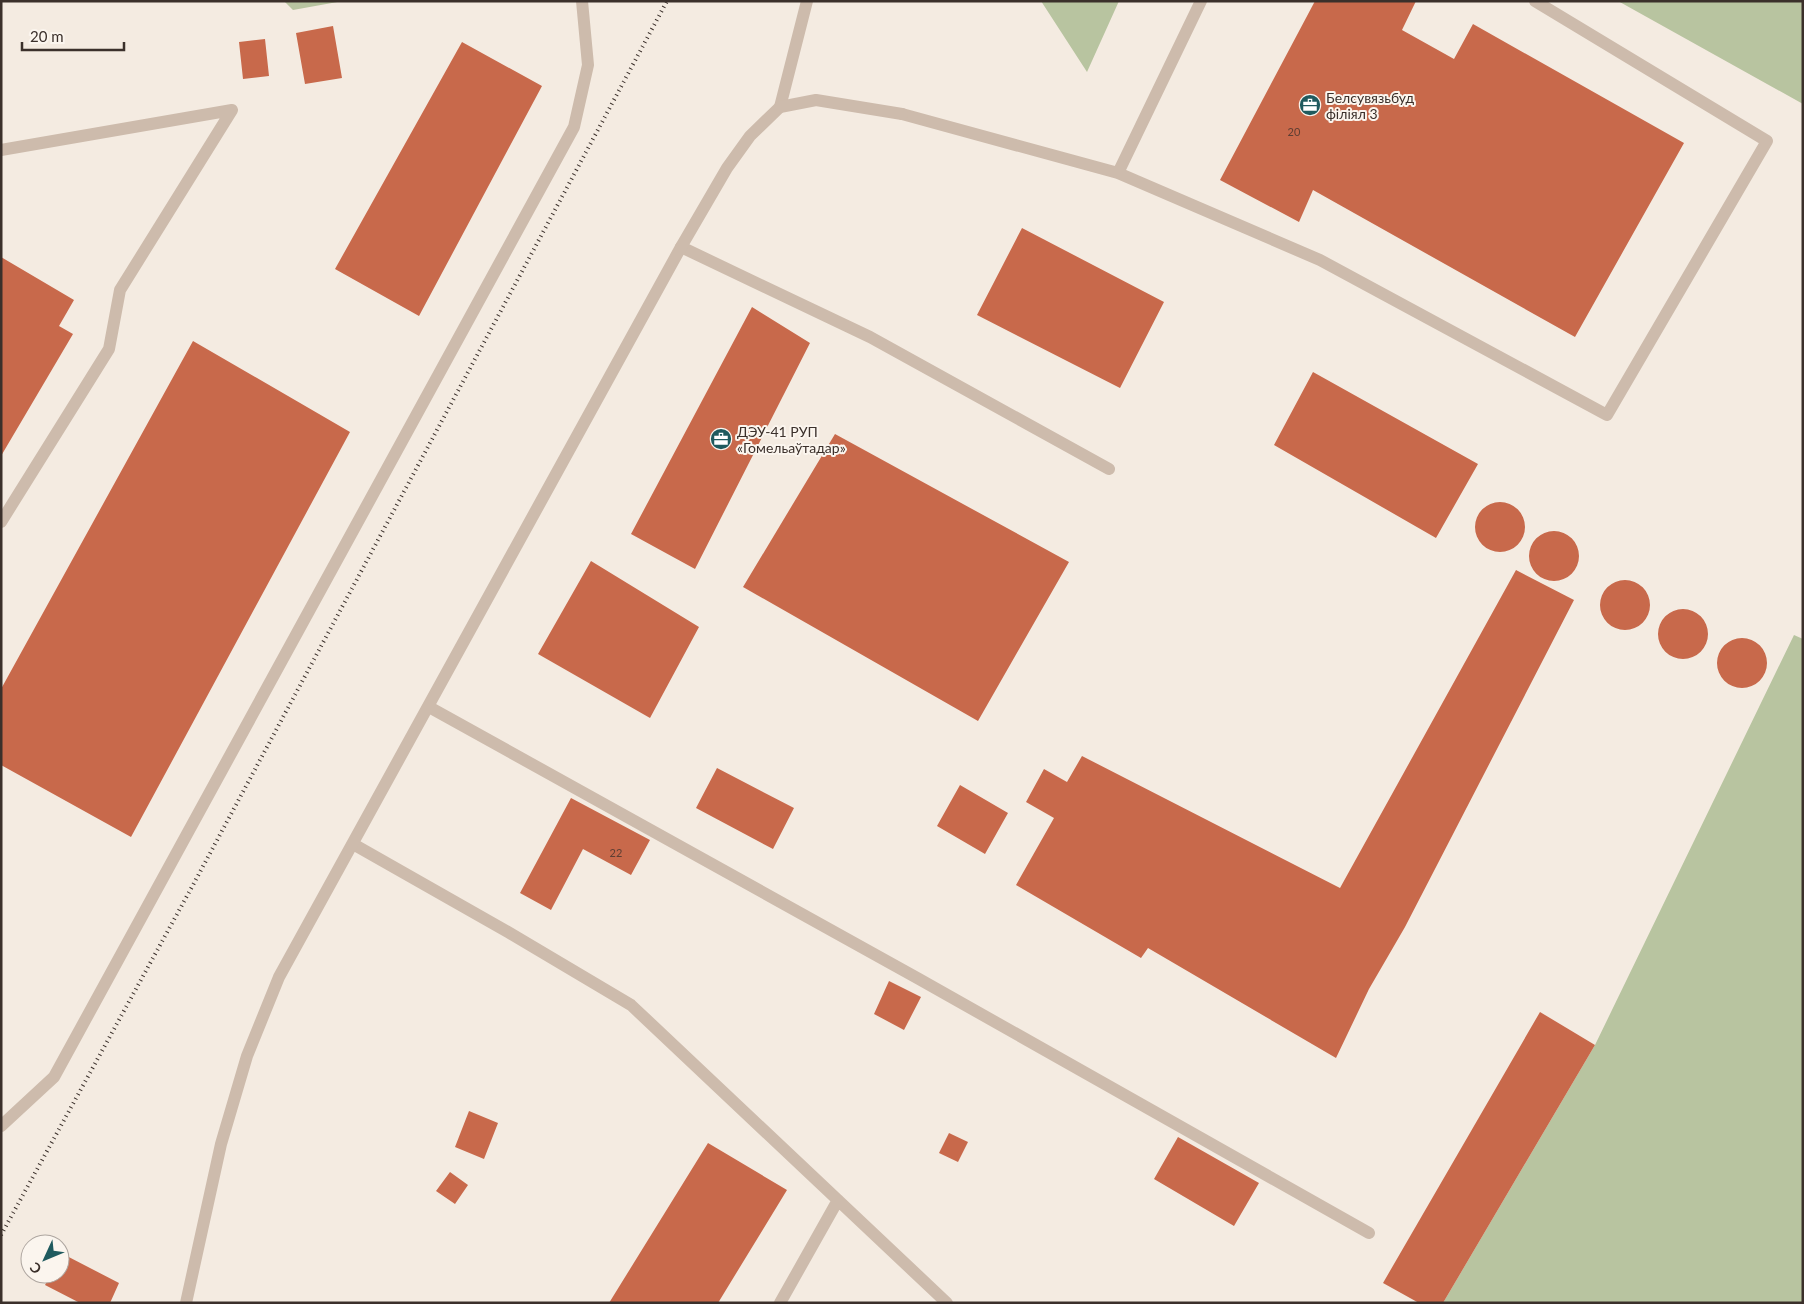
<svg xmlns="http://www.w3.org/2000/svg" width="1804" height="1304" viewBox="0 0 1804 1304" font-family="Lato,sans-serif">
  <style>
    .green { fill: #b8c4a0 }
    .building { fill: #c8694b }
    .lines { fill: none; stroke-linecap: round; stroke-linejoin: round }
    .service { stroke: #cdbbac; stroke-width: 12 }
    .minor { stroke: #cdbbac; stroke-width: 12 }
    .rail { stroke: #3b302b; stroke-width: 4; stroke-dasharray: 1 4; stroke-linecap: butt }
    .labels { text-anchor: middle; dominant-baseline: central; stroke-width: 4; stroke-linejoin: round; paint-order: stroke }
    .number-label { font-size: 11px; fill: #5e3e33 }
    .poi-label { font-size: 14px; fill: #3b302b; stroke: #fbf5ee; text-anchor: start }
  </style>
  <rect width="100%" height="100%" fill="#f4ebe1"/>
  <path class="green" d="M 284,1 L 343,1 L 293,10 Z
    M 1041,1 L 1119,1 L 1087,72 Z
    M 1618,1 L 1803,1 L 1803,104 Z
    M 1794,635 L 1803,639 L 1803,1303 L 1443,1303 L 1595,1045 Z"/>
  <path class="building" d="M 1315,1 L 1416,1 L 1402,30 L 1454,59 L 1473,24 L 1684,143 L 1575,337 L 1313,190 L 1299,222 L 1220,180 Z
    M 333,26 L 342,78 L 305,84 L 296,33 Z
    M 265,39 L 269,76 L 243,79 L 239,42 Z
    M 462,42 L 542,86 L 419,316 L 335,269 Z
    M 1022,228 L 1164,302 L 1120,388 L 977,315 Z
    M 1,257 L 74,300 L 59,326 L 73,334 L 1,456 Z
    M 752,307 L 810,343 L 695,569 L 631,534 Z
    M 193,341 L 350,432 L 131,837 L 1,765 L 1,689 Z
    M 1313,372 L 1478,464 L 1436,538 L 1274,445 Z
    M 835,434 L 1069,562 L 978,721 L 743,587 Z
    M1475 527a25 25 0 1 1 50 0a25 25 0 1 1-50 0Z
    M1529 556a25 25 0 1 1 50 0a25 25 0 1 1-50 0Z
    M 591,561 L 699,627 L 650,718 L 538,654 Z
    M 1516,570 L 1574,600 L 1405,927 L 1369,989 L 1336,1058 L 1148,948 L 1141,958 L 1016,885 L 1054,818 L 1026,802 L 1044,769 L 1067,782 L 1082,756 L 1340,888 Z
    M1600 605a25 25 0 1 1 50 0a25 25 0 1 1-50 0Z
    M1658 634a25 25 0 1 1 50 0a25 25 0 1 1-50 0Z
    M1717 663a25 25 0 1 1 50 0a25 25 0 1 1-50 0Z
    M 717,768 L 794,808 L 773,849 L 696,808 Z
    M 960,785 L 1008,813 L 985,854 L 937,826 Z
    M 571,798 L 650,840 L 631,875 L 583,849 L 551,910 L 520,893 Z
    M 889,981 L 921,997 L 904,1030 L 874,1014 Z
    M 1540,1012 L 1595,1045 L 1443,1303 L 1419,1303 L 1383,1283 Z
    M 469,1111 L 498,1123 L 484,1159 L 455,1147 Z
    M 949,1133 L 968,1142 L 958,1162 L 939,1153 Z
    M 1178,1137 L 1259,1183 L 1234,1226 L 1154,1179 Z
    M 708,1143 L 787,1190 L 718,1303 L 609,1303 Z
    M 450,1172 L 468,1185 L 455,1204 L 436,1191 Z
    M 61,1253 L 119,1283 L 110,1303 L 80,1303 L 45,1285 L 51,1274 L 60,1274 Z"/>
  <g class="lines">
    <path class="service" d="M 780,107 L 807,1
      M 902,114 L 1118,173 L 1320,260 L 1607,415 L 1767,141 L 1535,1
      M 1,150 L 232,110 L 120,290 L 109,349 L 1,522
      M 1118,173 L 1201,1
      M 681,247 L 870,337 L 1109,469
      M 429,707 L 919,979 L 1369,1233
      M 353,844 L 508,932 L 631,1005 L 947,1303
      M 1,1126 L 54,1077 L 574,127 L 588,65 L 582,1
      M 780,1303 L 838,1200"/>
    <path class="minor" d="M 186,1303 L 221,1144 L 247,1056 L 279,977 L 681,247 L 727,168 L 750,136 L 780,107 L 816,100 L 902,114"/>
    <path class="rail" d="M 1,1235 L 193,885 L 667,1"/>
  </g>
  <defs>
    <g id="office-disc" transform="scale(1.125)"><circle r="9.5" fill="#1f5a5e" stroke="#fbf5ee"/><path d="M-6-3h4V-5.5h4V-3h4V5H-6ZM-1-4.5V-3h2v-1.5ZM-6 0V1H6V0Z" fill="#fff"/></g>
  </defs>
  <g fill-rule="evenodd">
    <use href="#office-disc" x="1310" y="105"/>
    <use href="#office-disc" x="721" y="439"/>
  </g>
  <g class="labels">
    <g class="number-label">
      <text x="1294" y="131">20</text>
      <text x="616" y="852">22</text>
    </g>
    <g class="poi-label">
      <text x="1326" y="97">Белсувязьбуд<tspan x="1326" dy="16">філіял 3</tspan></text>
      <text x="737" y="431">ДЭУ-41 РУП<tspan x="737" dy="16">«Гомельаўтадар»</tspan></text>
    </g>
  </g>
  <rect width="1804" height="1304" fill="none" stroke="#3b302b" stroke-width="5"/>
  <g transform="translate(45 1259) rotate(226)"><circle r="24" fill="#fbf5ee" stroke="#aea6a0"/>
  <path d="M0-4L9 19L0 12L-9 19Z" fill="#1f5a5e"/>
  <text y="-8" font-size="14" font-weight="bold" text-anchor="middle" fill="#3b302b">С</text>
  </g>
  <path d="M22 42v8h102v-8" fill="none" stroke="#3b302b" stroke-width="2.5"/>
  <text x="30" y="42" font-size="15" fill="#3b302b" stroke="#fbf5ee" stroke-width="4" paint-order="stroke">20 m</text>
</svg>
